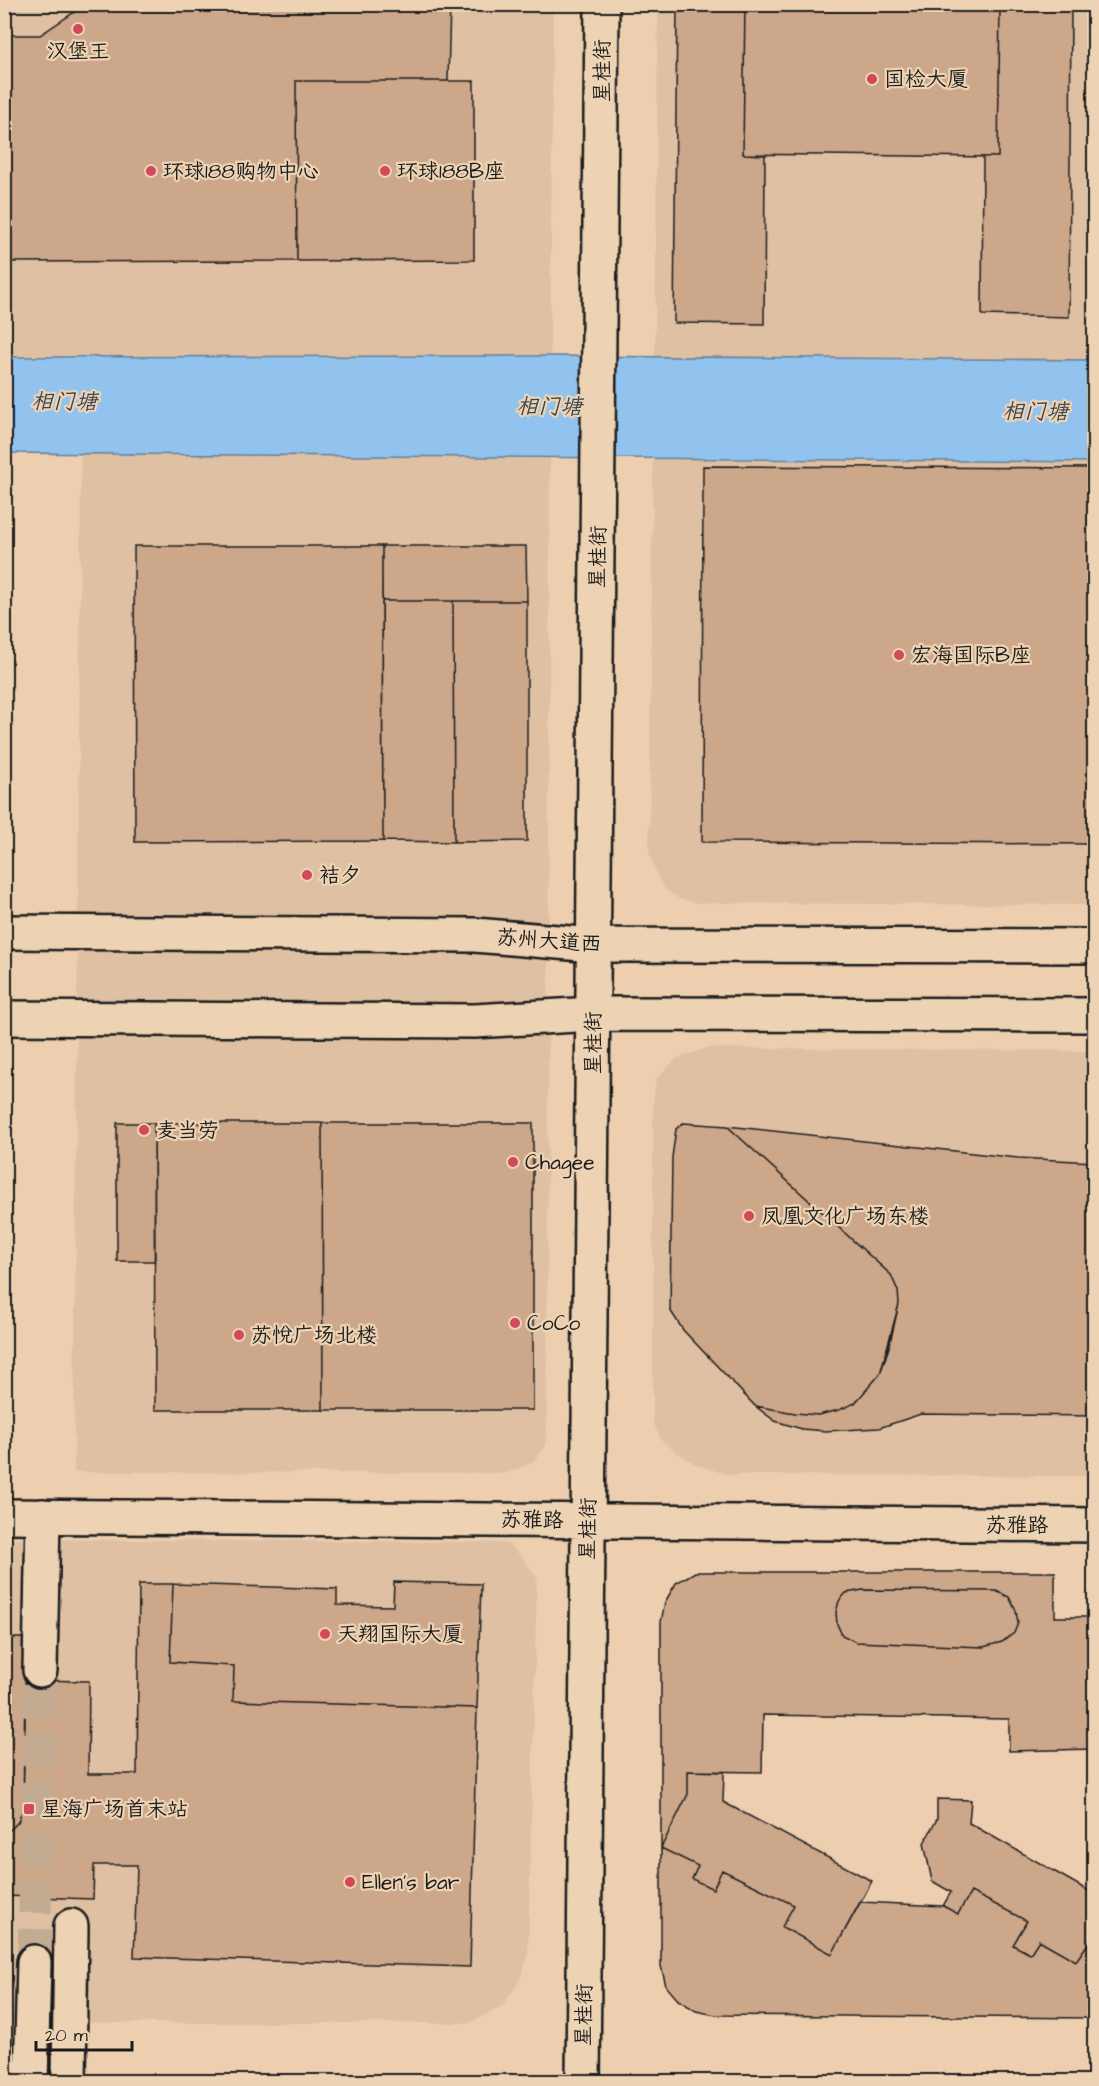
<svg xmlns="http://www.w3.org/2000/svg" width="1099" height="2086" viewBox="0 0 1099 2086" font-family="'Architects Daughter','LXGW WenKai TC',sans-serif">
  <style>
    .built { fill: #dfc0a2 }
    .water { fill: #92c3ee; stroke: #63809a; stroke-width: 1.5 }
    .building { fill: #cda78a; stroke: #1c1c1c; stroke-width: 1.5; fill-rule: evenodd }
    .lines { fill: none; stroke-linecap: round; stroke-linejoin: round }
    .minor-tunnel { stroke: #c3ab92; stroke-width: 33; stroke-dasharray: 33 16; stroke-linecap: butt }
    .minor-casing { stroke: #1c1c1c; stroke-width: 38 }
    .major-casing { stroke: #1c1c1c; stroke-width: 38 }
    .minor { stroke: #edd3b4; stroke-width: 33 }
    .major { stroke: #edd3b4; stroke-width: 33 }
    .poi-dot { fill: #d1495b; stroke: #edd3b4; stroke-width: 2 }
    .labels { text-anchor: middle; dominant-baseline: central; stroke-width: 4.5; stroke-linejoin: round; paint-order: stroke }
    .poi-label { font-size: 21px; fill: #1c1c1c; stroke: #edd3b4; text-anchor: start }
    .street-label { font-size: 21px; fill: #1c1c1c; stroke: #edd3b4 }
    .water-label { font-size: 22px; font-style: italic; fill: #3a4650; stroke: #edd3b4 }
  </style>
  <rect width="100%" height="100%" fill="#edcfb0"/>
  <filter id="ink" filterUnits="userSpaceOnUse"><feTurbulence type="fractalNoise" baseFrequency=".0167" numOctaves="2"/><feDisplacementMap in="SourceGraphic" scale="12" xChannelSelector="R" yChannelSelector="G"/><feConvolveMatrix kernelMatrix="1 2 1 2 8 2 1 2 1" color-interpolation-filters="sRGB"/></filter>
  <g filter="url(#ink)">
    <path class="built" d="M 4,5 L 553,5 L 550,356 L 5,357 Z
      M 658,5 L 1094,5 L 1094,360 L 655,357 Z
      M 81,453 L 550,458 L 547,1434 L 544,1449 L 534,1461 L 520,1468 L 507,1473 L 74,1472 Z
      M 653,459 L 1094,462 L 1094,905 L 698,903 L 679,899 L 664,888 L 657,876 L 649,852 Z
      M 707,1048 L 1094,1051 L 1094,1476 L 729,1475 L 697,1465 L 676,1452 L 662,1441 L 653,1423 L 653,1103 L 656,1079 L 677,1058 Z
      M 5,1539 L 481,1542 L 509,1544 L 524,1559 L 537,1578 L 528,1957 L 519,1982 L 502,2006 L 469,2023 L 5,2023 Z"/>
    <path class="water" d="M 550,356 L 1094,360 L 1094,462 L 5,453 L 5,357 Z"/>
    <path class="building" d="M 94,4 L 450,4 L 448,81 L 296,81 L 297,261 L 4,262 L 4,35 L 40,35 L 76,11 Z
      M 677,4 L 745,4 L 743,154 L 765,155 L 764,324 L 674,323 Z
      M 745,4 L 1000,4 L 998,157 L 743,154 Z
      M 1000,4 L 1071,4 L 1069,317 L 982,315 L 983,157 L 998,157 Z
      M 296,81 L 474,81 L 474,260 L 297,261 Z
      M 703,466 L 1094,468 L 1094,844 L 702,842 Z
      M 134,546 L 382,546 L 383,841 L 135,842 Z
      M 382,546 L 526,546 L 527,601 L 382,601 Z
      M 382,601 L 453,601 L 454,842 L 383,841 Z
      M 453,601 L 527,601 L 527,841 L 454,842 Z
      M 117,1123 L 154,1123 L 155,1261 L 117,1261 Z
      M 154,1123 L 322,1123 L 323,1410 L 155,1410 Z
      M 322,1123 L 533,1123 L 533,1410 L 323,1410 Z
      M 683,1123 L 727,1126 L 891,1275 L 898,1291 L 899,1304 L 889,1347 L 880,1374 L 855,1403 L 839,1410 L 818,1415 L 795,1413 L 755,1406 L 683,1330 L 670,1310 L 672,1157 L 676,1129 Z
      M 727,1126 L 1018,1158 L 1094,1162 L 1094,1416 L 921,1414 L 879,1428 L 825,1431 L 802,1429 L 775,1421 L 755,1406 L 795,1413 L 818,1415 L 839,1410 L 855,1403 L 880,1374 L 899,1304 L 898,1291 L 891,1275 Z
      M 695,1572 L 1055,1572 L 1055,1617 L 1094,1617 L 1094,1749 L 1009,1751 L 1009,1719 L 763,1715 L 762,1772 L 688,1771 L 688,1794 L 661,1848 L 661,1622 L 665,1602 L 676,1583 ZM 863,1590 L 996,1591 L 1009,1597 L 1016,1611 L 1018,1623 L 1014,1633 L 1002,1642 L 983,1647 L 856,1642 L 842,1635 L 837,1624 L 836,1612 L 839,1601 L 846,1593 Z
      M 394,1582 L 481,1584 L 477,1708 L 233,1701 L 234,1666 L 170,1662 L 173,1584 L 337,1589 L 337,1605 L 393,1606 Z
      M 139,1584 L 173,1584 L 170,1662 L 234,1666 L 233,1701 L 477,1708 L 470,1967 L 134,1957 L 137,1865 L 94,1865 L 93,1899 L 4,1896 L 4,1832 L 9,1831 L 18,1822 L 23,1807 L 26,1680 L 89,1681 L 88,1774 L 137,1774 Z
      M 863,1590 L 996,1591 L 1009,1597 L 1016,1611 L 1018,1623 L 1014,1633 L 1002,1642 L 983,1647 L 856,1642 L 842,1635 L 837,1624 L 836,1612 L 839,1601 L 846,1593 Z
      M 4,1638 L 26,1638 L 23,1807 L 18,1822 L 9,1831 L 4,1832 Z
      M 688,1771 L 724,1772 L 723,1802 L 872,1881 L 832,1954 L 782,1927 L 794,1905 L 722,1870 L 713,1889 L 692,1879 L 698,1866 L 661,1848 L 688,1794 Z
      M 937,1799 L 971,1800 L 969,1823 L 1094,1894 L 1094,1935 L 1076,1961 L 1039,1940 L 1030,1954 L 1013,1945 L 1027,1921 L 971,1892 L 958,1914 L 943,1906 L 951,1892 L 932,1881 L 924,1843 L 937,1819 Z
      M 661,1848 L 698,1866 L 692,1879 L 713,1889 L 722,1870 L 794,1905 L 782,1927 L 832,1954 L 860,1902 L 943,1906 L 958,1914 L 971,1892 L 1027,1921 L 1013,1945 L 1030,1954 L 1039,1940 L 1076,1961 L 1094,1935 L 1094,2018 L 716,2015 L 696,2011 L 678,2000 L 666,1986 L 661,1966 Z"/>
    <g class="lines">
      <path class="minor-tunnel" d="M 34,1962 L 40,1670"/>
      <g class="minor-casing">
        <path id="minor" d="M 4,1516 L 1094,1525
          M 40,1670 L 43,1516
          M 31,2082 L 34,1962
          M 69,2082 L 71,1926
          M 583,2082 L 602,4"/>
      </g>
      <g class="major-casing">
        <path id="major" d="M 4,932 L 475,935 L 594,945 L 1094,946
          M 4,1018 L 475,1021 L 593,1014 L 1094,1015"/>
      </g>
      <use href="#minor" class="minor"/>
      <use href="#major" class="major"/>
    </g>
  </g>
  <g class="poi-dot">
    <circle cx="78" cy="29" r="6"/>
    <circle cx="872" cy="79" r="6"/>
    <circle cx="151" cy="171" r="6"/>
    <circle cx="385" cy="171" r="6"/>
    <circle cx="899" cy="655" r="6"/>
    <circle cx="307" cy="875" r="6"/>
    <circle cx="144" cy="1130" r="6"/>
    <circle cx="513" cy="1162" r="6"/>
    <circle cx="749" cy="1216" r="6"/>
    <circle cx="515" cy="1323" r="6"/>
    <circle cx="239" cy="1335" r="6"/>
    <circle cx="325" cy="1634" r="6"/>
    <rect x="23" y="1803" width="12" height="12" rx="3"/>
    <circle cx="350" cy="1882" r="6"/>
  </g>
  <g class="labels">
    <g class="poi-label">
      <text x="78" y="51" text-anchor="middle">汉堡王</text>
      <text x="884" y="79">国检大厦</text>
      <text x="163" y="171">环球188购物中心</text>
      <text x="397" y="171">环球188B座</text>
      <text x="911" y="655">宏海国际B座</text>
      <text x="319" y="875">袺夕</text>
      <text x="156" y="1130">麦当劳</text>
      <text x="525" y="1162">Chagee</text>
      <text x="761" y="1216">凤凰文化广场东楼</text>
      <text x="527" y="1323">CoCo</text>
      <text x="251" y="1335">苏悦广场北楼</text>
      <text x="337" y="1634">天翔国际大厦</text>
      <text x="41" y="1809">星海广场首末站</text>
      <text x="362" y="1882">Ellen's bar</text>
    </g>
    <g class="street-label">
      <text transform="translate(602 71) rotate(-90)">星桂街</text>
      <text transform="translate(598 557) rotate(-89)">星桂街</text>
      <text transform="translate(549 941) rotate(4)">苏州大道西</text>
      <text transform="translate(593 1043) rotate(-90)">星桂街</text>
      <text transform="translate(532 1520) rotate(1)">苏雅路</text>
      <text x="1017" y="1525">苏雅路</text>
      <text transform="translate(588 1529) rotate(-89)">星桂街</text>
      <text transform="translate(584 2015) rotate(-89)">星桂街</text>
    </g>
    <g class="water-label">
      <text transform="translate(64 402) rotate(1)">相门塘</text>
      <text transform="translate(549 407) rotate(1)">相门塘</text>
      <text transform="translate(1035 412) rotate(1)">相门塘</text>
    </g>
  </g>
  <rect width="1099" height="2086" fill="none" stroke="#edd3b4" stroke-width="24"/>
  <rect x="12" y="12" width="1075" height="2062" fill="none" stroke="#1c1c1c" stroke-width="2" filter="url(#ink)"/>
  <path d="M36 2041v9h96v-9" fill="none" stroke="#1c1c1c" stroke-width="3"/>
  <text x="45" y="2041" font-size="18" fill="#1c1c1c" stroke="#edd3b4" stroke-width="4.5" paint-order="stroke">20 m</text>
</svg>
